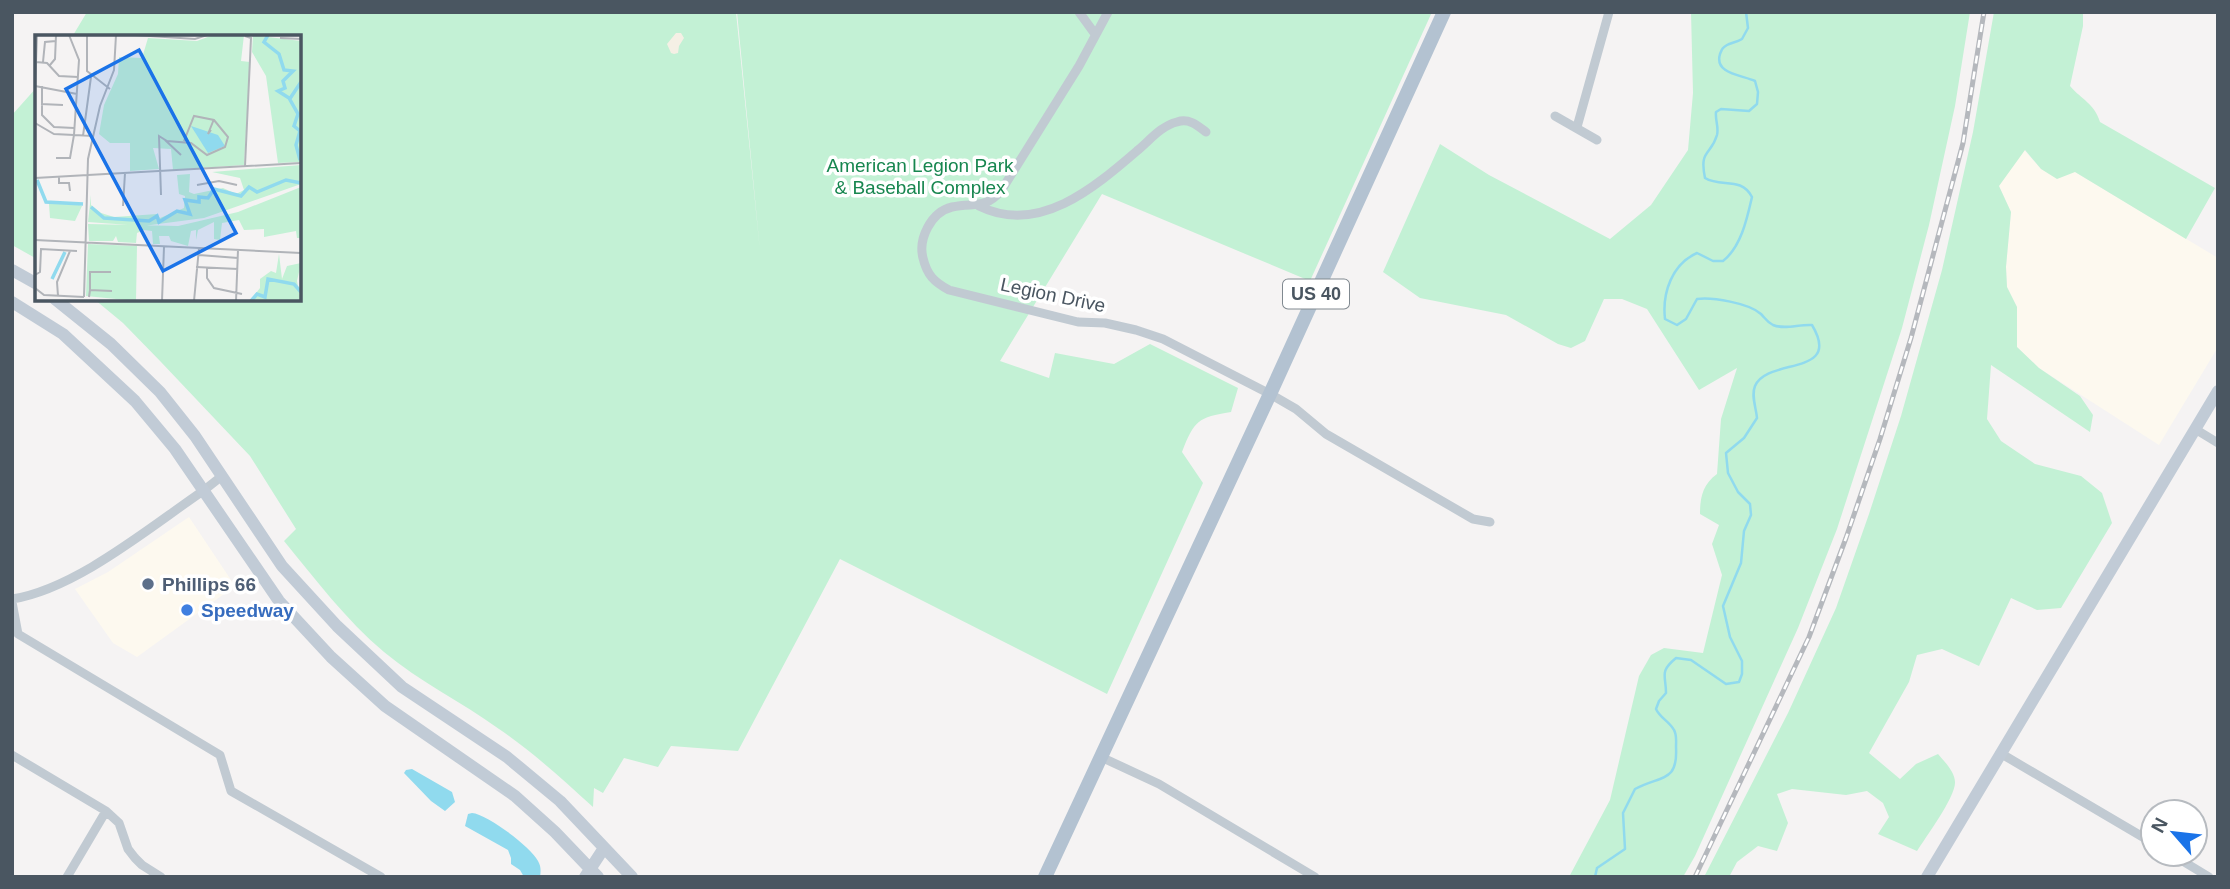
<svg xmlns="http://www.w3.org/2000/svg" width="2230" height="889" viewBox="0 0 2230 889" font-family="Arial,sans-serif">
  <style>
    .commercial { fill: #fdf9ef }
    .green { fill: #c3f1d5 }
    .sand { fill: #f5f0e5 }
    .water { fill: #90daee }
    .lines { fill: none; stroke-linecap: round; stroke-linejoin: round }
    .stream { stroke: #90daee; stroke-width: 2.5 }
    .street { stroke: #c1cad2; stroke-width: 9 }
    .secondary { stroke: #c1cbd6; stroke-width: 12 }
    .primary { stroke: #b3c2d1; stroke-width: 14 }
    .rail-casing { stroke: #b5b8bd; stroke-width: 5 }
    .rail { stroke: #fff; stroke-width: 2.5; stroke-dasharray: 8; stroke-linecap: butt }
    .service-dot { fill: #5c6f8a; stroke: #fff; stroke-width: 2.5 }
    .shop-dot { fill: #3f7fe0; stroke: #fff; stroke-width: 2.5 }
    .labels { text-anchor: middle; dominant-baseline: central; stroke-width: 7; stroke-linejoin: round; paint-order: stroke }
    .shield { fill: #fff; stroke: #808990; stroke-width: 2 }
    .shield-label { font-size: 18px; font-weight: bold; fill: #4a5661 }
    .park-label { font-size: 19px; fill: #17864f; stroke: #fff }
    .street-label { font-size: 19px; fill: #4a5661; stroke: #fff }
    .service-label { font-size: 19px; font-weight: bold; fill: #4e5e75; stroke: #fff; text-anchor: start }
    .shop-label { font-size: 19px; font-weight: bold; fill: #366cbe; stroke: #fff; text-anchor: start }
    .inset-river { fill: none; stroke: #90daee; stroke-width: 3.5 }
    .inset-road { fill: none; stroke: #b1b4b9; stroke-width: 2 }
    .view { fill: #1a73e8; fill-opacity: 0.15; stroke: #1a73e8; stroke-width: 3.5 }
    .inset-edge { fill: none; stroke: #4a5661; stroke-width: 3.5 }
  </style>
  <rect width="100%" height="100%" fill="#f5f3f3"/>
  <path class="commercial" d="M 2024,150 L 2041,169 L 2075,172 L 2218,258 L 2218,347 L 2159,445 L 2039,368 L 2017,347 L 2017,307 L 2007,287 L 2006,267 L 2011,212 L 1999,186 Z
    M 189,517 L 235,586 L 137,657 L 113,643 L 75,589 L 108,572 Z"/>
  <path class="green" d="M 87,12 L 736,12 L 760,251 L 737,12 L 1432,12 L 1310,281 L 1102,194 L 1000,361 L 1049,378 L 1055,353 L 1114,364 L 1150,344 L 1238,388 L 1231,412 C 1198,417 1194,421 1182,452 L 1203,483 L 1107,694 L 840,559 L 738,751 L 671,746 L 658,767 L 624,758 L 603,793 L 594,788 L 593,807 C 563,780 533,752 499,729 C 462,702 420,682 384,652 C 346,620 316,580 284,541 L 296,529 L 250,456 L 161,362 L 123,323 L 94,299 L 299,299 L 299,37 L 72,37 Z
    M 1691,12 L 1970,12 L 1955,106 L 1929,225 L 1902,328 L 1870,427 L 1837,529 L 1798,628 L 1695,856 L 1683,877 L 1569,877 L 1610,800 L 1639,676 L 1651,655 L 1664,648 L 1703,653 L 1722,575 L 1712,544 L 1719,525 L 1700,514 C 1700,497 1703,484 1717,474 L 1721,419 L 1737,368 L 1699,390 L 1647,309 L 1622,299 L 1604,299 L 1585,341 L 1571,348 L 1558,344 L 1506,315 L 1420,298 L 1383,272 L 1440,144 L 1489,175 L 1610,239 L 1651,205 L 1688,150 L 1693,93 Z
    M 1994,12 L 2083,12 L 2083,26 L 2070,86 C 2082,100 2094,103 2100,122 L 2215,188 L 2186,239 L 2075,172 L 2057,179 L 2041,169 L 2025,150 L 1999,186 L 2011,212 L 2006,267 L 2007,287 L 2017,307 L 2017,347 L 2039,368 L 2080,396 L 2093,415 L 2090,432 L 1991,365 L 1987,419 L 2001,441 L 2035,464 L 2081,476 L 2102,493 L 2112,523 L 2061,608 L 2037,610 L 2011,598 L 1979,666 L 1942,649 L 1917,655 L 1909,682 L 1869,753 L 1900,779 L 1916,764 L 1938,754 C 1944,761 1955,772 1955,782 C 1956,796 1926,837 1917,851 L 1878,834 L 1889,817 L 1883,803 L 1867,791 L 1846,795 L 1792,789 L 1777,794 L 1788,823 L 1777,851 L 1758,846 L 1737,862 L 1729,877 L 1704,877 L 1788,713 L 1836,608 L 1869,514 L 1901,416 L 1942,270 L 1973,132 Z
    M 37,87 L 37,259 L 12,245 L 12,115 Z"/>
  <path class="sand" d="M 676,33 L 681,33 L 684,38 L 679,46 L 678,53 L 674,54 L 671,53 L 667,44 Z"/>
  <path class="water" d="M 412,769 L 452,792 L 455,802 L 445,811 L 431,801 L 404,773 L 406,770 Z
    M 472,813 C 487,814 531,847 538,861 C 541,866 541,871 540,877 L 524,877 L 520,870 L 511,864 L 511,858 L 508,850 L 465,826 L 468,814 Z"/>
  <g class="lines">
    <path class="stream" d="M 1595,877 L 1597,868 L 1625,849 L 1623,813 L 1635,789 C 1661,775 1678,783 1676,747 C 1676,741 1677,735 1674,730 C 1669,721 1660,718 1656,709 L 1659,701 L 1666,693 C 1666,675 1659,672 1676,658 L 1691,660 L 1726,684 L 1739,682 L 1742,674 L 1742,661 L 1730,637 L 1723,606 L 1741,563 L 1744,531 L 1751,515 L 1750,504 L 1738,492 L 1728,473 L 1726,453 L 1744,438 L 1757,418 C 1756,407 1751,396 1755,386 C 1767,357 1843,377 1812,325 C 1799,324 1785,330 1773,325 C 1767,322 1765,318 1761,314 C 1749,303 1712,297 1697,299 L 1686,319 L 1677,325 L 1665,319 C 1662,293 1672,264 1697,253 L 1713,261 L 1723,261 C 1741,247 1747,219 1752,197 C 1741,176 1721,188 1705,178 C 1699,149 1711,156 1717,135 C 1719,127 1715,120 1716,112 L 1721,109 L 1749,111 L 1757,104 L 1758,92 L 1755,81 C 1742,75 1714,74 1720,54 C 1722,49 1722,48 1727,45 C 1731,43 1737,42 1742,39 L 1748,28 L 1746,12"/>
    <path class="street" d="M 1079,12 L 1095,34
      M 1108,12 L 1079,66 L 1001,191 C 984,210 974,202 952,207 C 931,212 918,239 923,258 C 927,275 934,282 949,290 L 1078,322 L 1105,323 L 1136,330 L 1163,339 L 1270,394 L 1296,409 L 1326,434 L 1473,519 L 1490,522
      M 1555,116 L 1597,140
      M 1577,127 L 1609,12
      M 979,206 C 1039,236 1095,187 1138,150 C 1150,140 1161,126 1177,122 C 1189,118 1197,125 1206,132
      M 2195,429 L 2218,443
      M 12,599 C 76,589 150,527 203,491 L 222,476
      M 12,602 L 18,634 L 220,755 L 231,791 L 381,877
      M 2000,753 L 2153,843
      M 12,755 L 106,811 L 119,823 L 128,849 L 135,858 L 142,865 L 161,877
      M 1101,757 L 1159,784 L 1315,877
      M 2171,854 L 2209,877
      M 67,877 L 106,811"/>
    <path class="secondary" d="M 12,270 L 37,284
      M 55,299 L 111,344 L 160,392 L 195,436 L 282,566 L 337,626 L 402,687 L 507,757 L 560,801 L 632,877
      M 12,302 L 63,334 L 135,401 L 175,449 L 279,601 L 331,657 L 385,706 L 515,796 L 555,832 L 598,877
      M 585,877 L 604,848
      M 1927,877 L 2218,391"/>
    <path class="primary" d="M 1045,877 L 1270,394 L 1444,12"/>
    <g class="rail-casing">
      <path id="rail" d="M 1695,877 L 1809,637 L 1846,538 L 1880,439 L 1911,338 L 1963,143 L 1984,12"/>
    </g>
    <use href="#rail" class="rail"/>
  </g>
  <circle class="service-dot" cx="148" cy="584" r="7"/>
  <circle class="shop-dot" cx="187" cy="610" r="7"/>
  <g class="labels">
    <rect class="shield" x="1283" y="279.5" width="66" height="29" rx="5"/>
    <g class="shield-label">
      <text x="1316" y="294">US 40</text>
    </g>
    <g class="park-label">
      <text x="920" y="165">American Legion Park<tspan x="920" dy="22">&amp; Baseball Complex</tspan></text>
    </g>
    <g class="street-label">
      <text transform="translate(1053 295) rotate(12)">Legion Drive</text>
    </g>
    <g class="service-label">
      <text x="162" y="584">Phillips 66</text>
    </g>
    <g class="shop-label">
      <text x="201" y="610">Speedway</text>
    </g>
  </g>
  <g transform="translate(35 35)">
    <rect width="266" height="266" fill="#f5f3f3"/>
    <path d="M 178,0 L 209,0 L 206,26 L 215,27 L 209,130 L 138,135 L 136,114 L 118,113 L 124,134 L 95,136 L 95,108 L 75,108 L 64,99 L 69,70 L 83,39 L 84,22 L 107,23 L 113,3 L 162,6 ZM 218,0 L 266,6 L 266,127 L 243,128 L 231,41 L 217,17 ZM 266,130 L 266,149 L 169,183 L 108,191 L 53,187 L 56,160 L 56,170 L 66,178 L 79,182 L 122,179 L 125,183 L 149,173 L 150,161 L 144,159 L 142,140 L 155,139 L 154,157 L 159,159 L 188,153 L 201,159 L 209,155 L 205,143 L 177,137 ZM 266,152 L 266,203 L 262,203 L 261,196 L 229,202 L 229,194 L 209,195 L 204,185 L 187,188 L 185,205 L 179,204 L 179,187 L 163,195 L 161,205 L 161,195 L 156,196 L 153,211 L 136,206 L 134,201 L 124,201 L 125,209 L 118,209 L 117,196 L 109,195 L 102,198 L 101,208 L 83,207 L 81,201 L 78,206 L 54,206 L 53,189 L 143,191 L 203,177 ZM 36,167 L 47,171 L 40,186 L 15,183 L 14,169 ZM 53,209 L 102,211 L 101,266 L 51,261 ZM 244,219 L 247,244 L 252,231 L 266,228 L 262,246 L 266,266 L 215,266 L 225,253 L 225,244 L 236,236 L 241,238 Z" fill="#c3f1d5"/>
    <path d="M 156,91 L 183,100 L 190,111 L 173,118 Z" fill="#90daee"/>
    <path class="inset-river" d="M 233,0 L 229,7 L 244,19 L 249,35 L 258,36 L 248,46 L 250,53 L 243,56 L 254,63 L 263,79 L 259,91 L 265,96 L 261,110 L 265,125M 254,65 L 266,47M 2,145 L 11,167 L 48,169M 56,172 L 69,183 L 114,186 L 122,181 L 124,187 L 142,176 L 155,179 L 150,165 L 164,167 L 164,162 L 173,163 L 179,154 L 206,161 L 214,152 L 222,157 L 251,145 L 266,148M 17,244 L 30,217M 216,266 L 222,259 L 230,262 L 233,244 L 259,249 L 266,257"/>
    <path class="inset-road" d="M 52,0 L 52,36 L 75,54M 100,0 L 160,4 L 172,0M 210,1 L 216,3 L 210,131M 245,3 L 266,4M 1,27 L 12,28 L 24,41 L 43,42M 8,27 L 10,7 L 21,6M 15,30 L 20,24 L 21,0M 0,51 L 42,59M 7,51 L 7,80 L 19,92 L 39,93M 0,54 L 2,0M 6,69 L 28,70M 0,88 L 19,99 L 59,101M 176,95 L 173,99 L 179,84M 48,101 L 56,42M 130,105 L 146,120M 21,123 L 35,123 L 39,100 L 44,25 L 34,0M 24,142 L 24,148 L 34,148 L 35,156M 0,143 L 266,128M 162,150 L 184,146 L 202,150M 126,160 L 124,101 L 132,106 L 156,108 L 172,120 L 190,112 L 193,102 L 179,85 L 159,81 L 149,106M 88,171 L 90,138M 0,205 L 266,218M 164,220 L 203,223M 161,232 L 203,234M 172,232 L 172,243 L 179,253 L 207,259M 0,240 L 5,237 L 6,214 L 42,216M 0,253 L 9,260 L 49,262M 55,255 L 55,237 L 76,237M 23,261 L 22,247 L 35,216M 49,262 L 53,124 L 65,71 L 79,35 L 81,0M 54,262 L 55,255 L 77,256M 127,266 L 129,212M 159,266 L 164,213M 201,266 L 203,215"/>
    <path class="view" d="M 104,15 L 201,198 L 128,236 L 31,54 Z"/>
    <rect width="266" height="266" class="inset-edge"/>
  </g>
  <rect width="2230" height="889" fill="none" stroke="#4a5661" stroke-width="28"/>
  <g transform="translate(2174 833) rotate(298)"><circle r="33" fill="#ffffff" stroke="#b7bbc0" stroke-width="2"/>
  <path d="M0-5L12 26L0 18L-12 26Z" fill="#1a73e8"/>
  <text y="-10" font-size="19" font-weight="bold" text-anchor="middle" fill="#4a5661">N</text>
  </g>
</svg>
